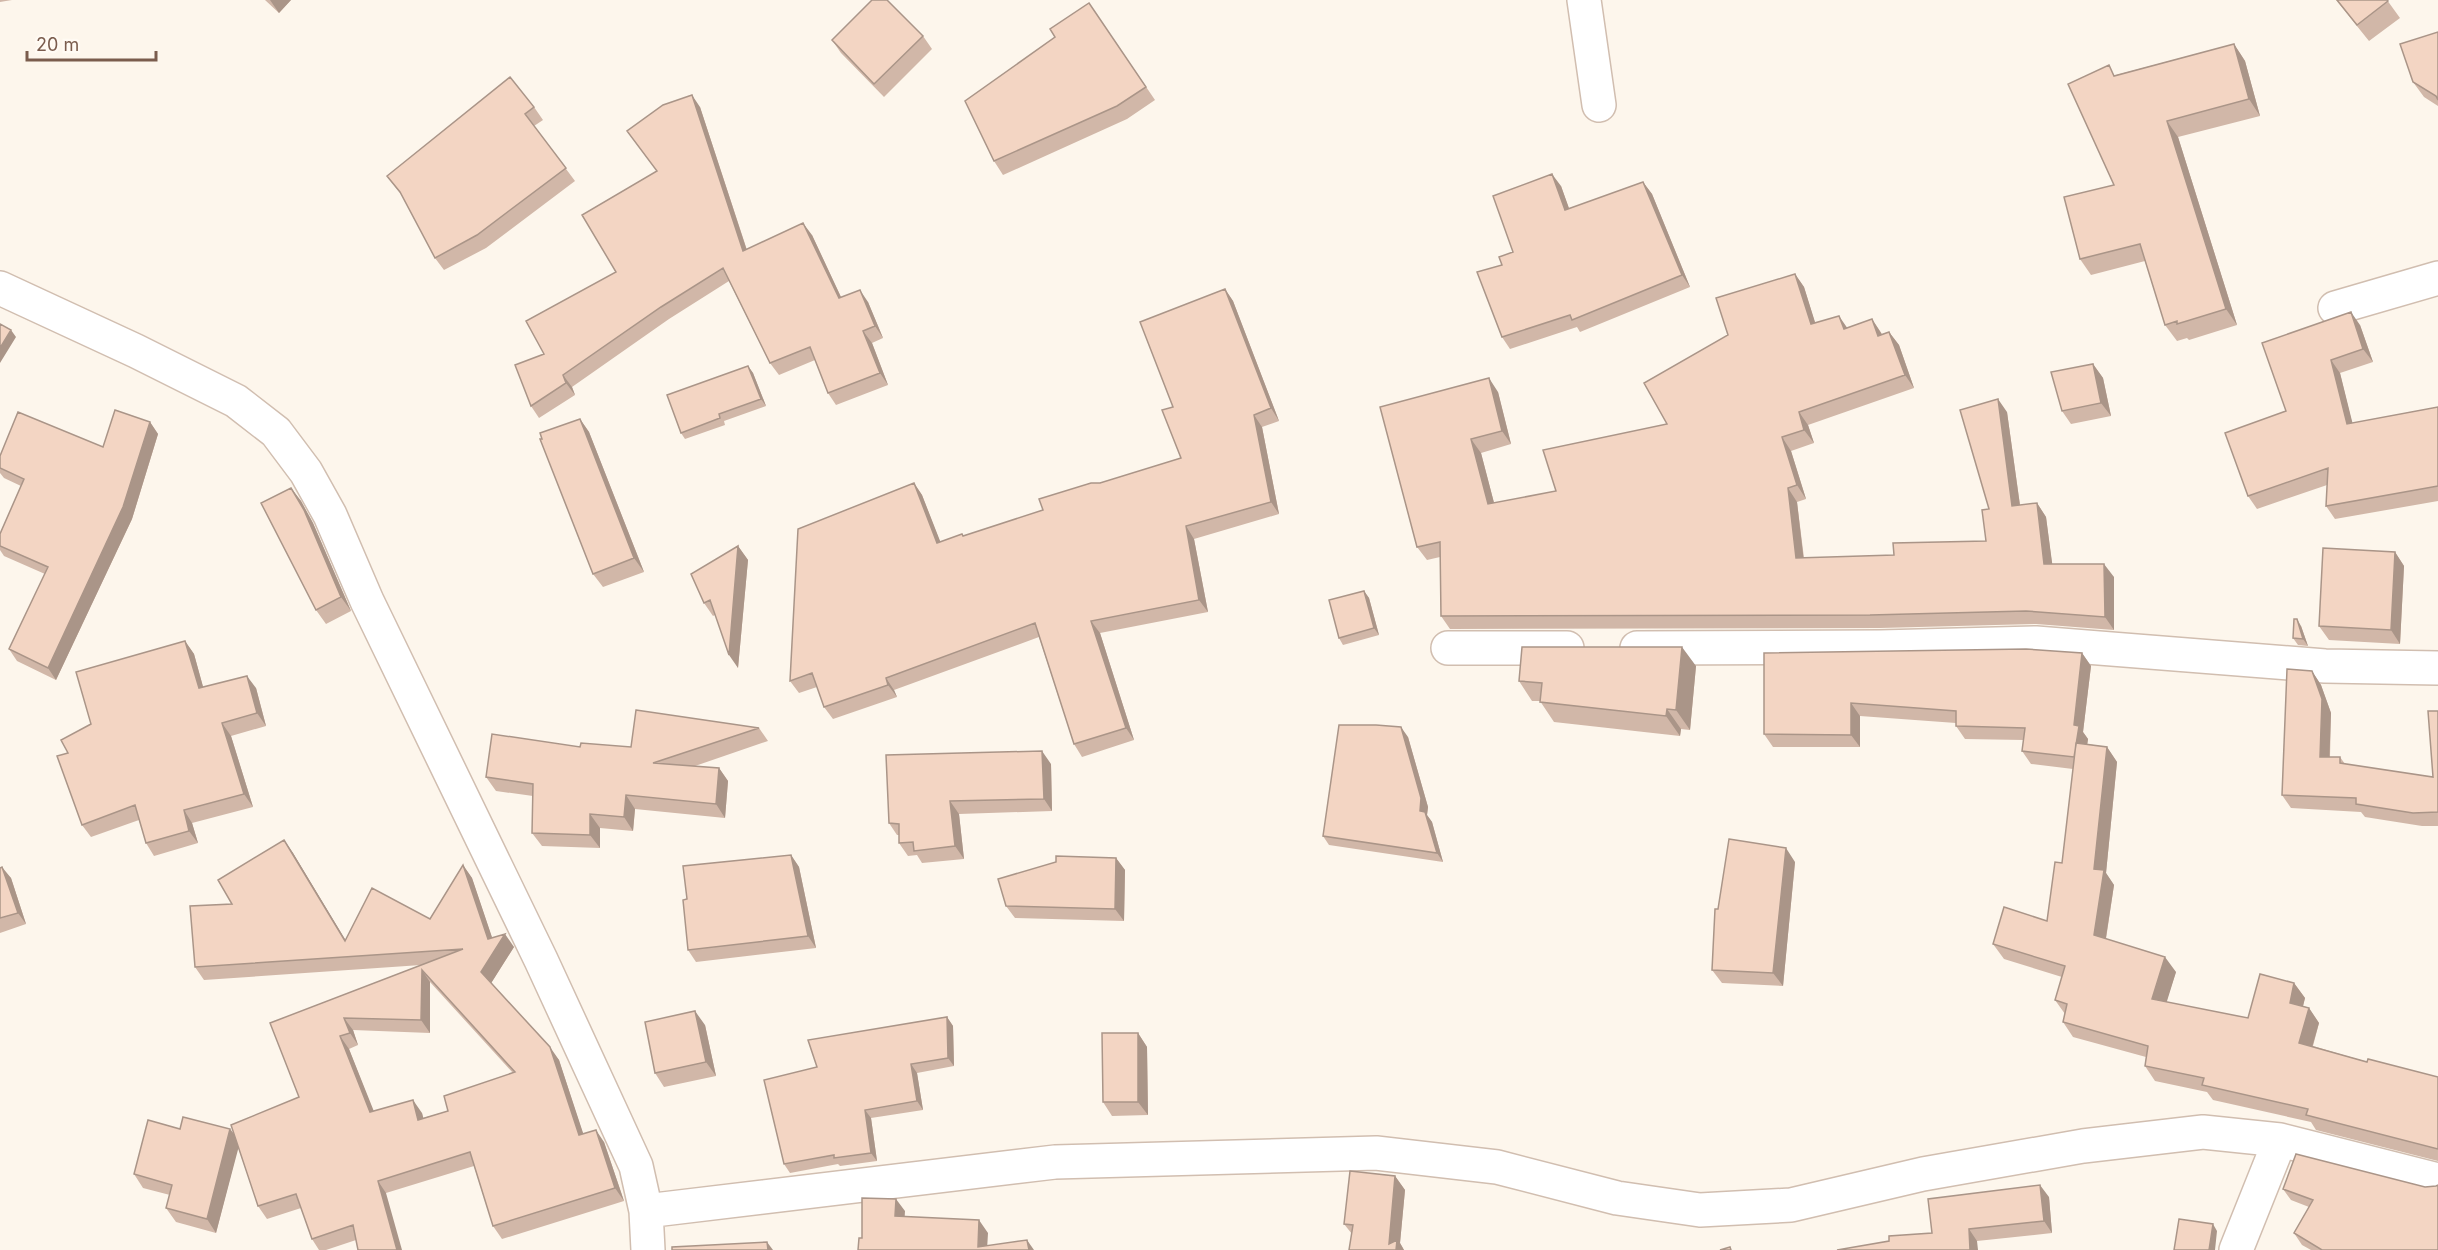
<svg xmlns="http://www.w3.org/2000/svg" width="2438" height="1250" viewBox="0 0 2438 1250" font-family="Inter,sans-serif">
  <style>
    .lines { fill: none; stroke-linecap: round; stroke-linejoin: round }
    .minor-casing { stroke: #d1beb0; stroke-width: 36 }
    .minor { stroke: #fff; stroke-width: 33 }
    .wall { fill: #d1b7a8; fill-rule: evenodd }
    .shaded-wall { fill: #aa9588 }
    .building { fill: #f3d5c3; stroke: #aa9588; stroke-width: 1.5; fill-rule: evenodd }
  </style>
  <rect width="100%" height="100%" fill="#fdf6ec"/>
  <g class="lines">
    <g class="minor-casing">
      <path id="minor" d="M 1584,0 L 1599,105
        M 0,288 L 136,351 L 236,401 L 276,432 L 306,472 L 330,515 L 367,601 L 541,960 L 636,1166 L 646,1211 L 648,1250
        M 2335,308 L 2438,278
        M 1448,648 L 1567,648
        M 1637,648 L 1880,647 L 2036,643 L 2325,666 L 2438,668
        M 646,1211 L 1055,1162 L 1376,1153 L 1497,1167 L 1617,1198 L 1700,1210 L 1791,1205 L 1923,1174 L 2083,1146 L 2203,1132 L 2280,1140 L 2438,1180
        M 2236,1250 L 2280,1140"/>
    </g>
    <use href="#minor" class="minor"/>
  </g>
  <path class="wall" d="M 0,0 L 12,0 L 0,2 Z
    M 265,0 L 291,0 L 279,13 Z
    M 2336,0 L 2387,0 L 2400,18 L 2369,41 Z
    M 1089,3 L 1155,100 L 1127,119 L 1003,175 L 994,161 Z
    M 2438,32 L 2438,106 L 2424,97 L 2413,82 Z
    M 923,36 L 932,49 L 884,97 L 841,53 L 832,40 Z
    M 2234,44 L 2245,61 L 2260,116 L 2178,137 L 2237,325 L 2189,340 L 2187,338 L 2177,341 L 2165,325 L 2145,261 L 2091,275 L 2080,259 L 2114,185 L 2116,75 Z
    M 534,107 L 543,120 L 534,126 L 575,181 L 486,248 L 444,270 L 435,258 L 403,197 L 387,176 Z
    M 700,107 L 747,250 L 812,235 L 841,297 L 868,302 L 883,338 L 872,343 L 888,385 L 836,405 L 828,393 L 815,360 L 779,375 L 770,363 L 729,281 L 669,319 L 572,387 L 575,395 L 539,418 L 531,406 L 544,354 L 616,272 L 657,171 Z
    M 1643,182 L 1652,194 L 1690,287 L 1580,332 L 1577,327 L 1510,349 L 1502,337 L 1513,252 L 1561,186 L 1569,209 Z
    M 1795,274 L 1804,287 L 1815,323 L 1847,328 L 1872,319 L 1882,334 L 1889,332 L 1899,345 L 1914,388 L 1808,425 L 1814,443 L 1791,451 L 1806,499 L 1797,502 L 1804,558 L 1894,555 L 1986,541 L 1989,509 L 2007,412 L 2020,505 L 2037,503 L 2046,517 L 2052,564 L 2114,577 L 2114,630 L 2036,624 L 1880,628 L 1450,629 L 1441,616 L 1440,557 L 1427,560 L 1417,547 L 1380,407 L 1498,392 L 1511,444 L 1481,453 L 1494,503 L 1556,491 L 1667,424 L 1728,335 Z
    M 1225,289 L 1233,301 L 1279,421 L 1262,427 L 1279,514 L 1194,539 L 1208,612 L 1100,633 L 1134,740 L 1082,757 L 1074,744 L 1039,637 L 894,690 L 897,697 L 833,719 L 824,707 L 817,687 L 799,693 L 790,681 L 914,483 L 922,495 L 940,542 L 962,534 L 964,536 L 1043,510 L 1100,483 L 1181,458 L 1173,407 Z
    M 2360,325 L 2373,362 L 2340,373 L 2352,423 L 2438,407 L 2438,501 L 2335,519 L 2326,506 L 2327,485 L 2257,509 L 2248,496 L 2286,411 Z
    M 2093,364 L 2103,378 L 2111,416 L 2071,424 L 2062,411 Z
    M 748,366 L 753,373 L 766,406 L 724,421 L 725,425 L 685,439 L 681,433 Z
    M 580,419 L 589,432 L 644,572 L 603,587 L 593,574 Z
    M 150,422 L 158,434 L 132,519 L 56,680 L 17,661 L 9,649 L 45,574 L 4,556 L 0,550 L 0,534 L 21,486 L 4,478 L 0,473 L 0,456 L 103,447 Z
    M 291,488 L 301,501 L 313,523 L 351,611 L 326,624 L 316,610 Z
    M 738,546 L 748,560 L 738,668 L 715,615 L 713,616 L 704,603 Z
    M 2395,552 L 2404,566 L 2400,644 L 2329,640 L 2319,626 Z
    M 1364,591 L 1369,598 L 1379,635 L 1343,645 L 1339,638 Z
    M 2301,626 L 2308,646 L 2298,645 L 2293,638 Z
    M 185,641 L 194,654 L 203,687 L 256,688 L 266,726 L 231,736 L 253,807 L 192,823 L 198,843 L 154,856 L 146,843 L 139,820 L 91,837 L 82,825 L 91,724 Z
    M 1764,653 L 2082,653 L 2091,666 L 2083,732 L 2088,739 L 2087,744 L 2107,747 L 2117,762 L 2106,873 L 2114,885 L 2106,939 L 2176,972 L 2166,1002 L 2248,1018 L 2294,983 L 2305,998 L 2303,1006 L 2309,1008 L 2319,1023 L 2313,1046 L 2367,1062 L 2438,1077 L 2438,1161 L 2316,1130 L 2311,1122 L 2213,1100 L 2207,1092 L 2155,1081 L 2145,1066 L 2146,1057 L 2073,1037 L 2063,1022 L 2065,1014 L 2055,1000 L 2062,977 L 2004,959 L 1993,944 L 2047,921 L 2062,863 L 2073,769 L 2031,764 L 2022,751 L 2024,740 L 1965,739 L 1956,726 L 1956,723 L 1860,716 L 1860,747 L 1773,747 L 1764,734 Z
    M 1696,666 L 1690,730 L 1681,729 L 1680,736 L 1554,722 L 1540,701 L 1532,701 L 1519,681 Z
    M 2312,671 L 2321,685 L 2331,713 L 2330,757 L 2340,757 L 2345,764 L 2433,777 L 2438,711 L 2438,826 L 2422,826 L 2365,817 L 2361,812 L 2291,808 L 2282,795 Z
    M 759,728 L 768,741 L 695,766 L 719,768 L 728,781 L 725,818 L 635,809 L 633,831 L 600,828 L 600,848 L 542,846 L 532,833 L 533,796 L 496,791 L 486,777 L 580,747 L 631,747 Z
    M 1408,737 L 1428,807 L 1427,815 L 1432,822 L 1443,862 L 1329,845 L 1323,836 Z
    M 1051,764 L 1052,811 L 959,814 L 964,859 L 922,863 L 917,855 L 908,856 L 899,843 L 899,835 L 897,835 L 889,823 Z
    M 284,840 L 293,853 L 345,940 L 430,919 L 463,865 L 472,878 L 492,938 L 514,947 L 491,983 L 559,1060 L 583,1134 L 604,1142 L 624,1201 L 502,1239 L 493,1226 L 474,1166 L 386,1193 L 356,1240 L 326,1250 L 319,1250 L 312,1239 L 301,1208 L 267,1219 L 258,1206 L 238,1147 L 216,1233 L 176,1222 L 166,1208 L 170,1195 L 143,1188 L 134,1174 L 180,1129 L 230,1129 L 235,1135 L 299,1097 L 270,1023 L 421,965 L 204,980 L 195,967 L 232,904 ZM 430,982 L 513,1073 L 448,1111 L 423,1118 L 422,1113 L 373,1111 L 349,1049 L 358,1045 L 353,1030 L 430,1033 Z
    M 791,855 L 799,867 L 816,948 L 696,962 L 688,950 L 687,899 Z
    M 1116,858 L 1125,870 L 1124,921 L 1015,918 L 1006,906 Z
    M 1795,862 L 1783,986 L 1722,983 L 1712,970 L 1718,909 Z
    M 0,868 L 11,878 L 26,924 L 0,933 Z
    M 947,1017 L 953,1026 L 954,1066 L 917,1073 L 923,1110 L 871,1118 L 877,1161 L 840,1166 L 838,1164 L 790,1173 L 784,1164 L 817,1067 Z
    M 705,1025 L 716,1076 L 664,1087 L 655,1073 Z
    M 1138,1033 L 1147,1047 L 1148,1115 L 1112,1116 L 1103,1102 Z
    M 2296,1154 L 2438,1250 L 2311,1250 L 2302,1245 L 2294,1233 L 2309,1207 L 2291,1200 L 2283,1189 Z
    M 1395,1176 L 1405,1190 L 1400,1243 L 1404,1250 L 1349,1250 L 1352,1234 L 1344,1224 Z
    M 2049,1197 L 2052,1233 L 1977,1241 L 1932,1233 Z"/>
  <path class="shaded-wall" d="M 270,0 L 291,0 L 279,13 Z
    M 2234,44 L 2245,61 L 2260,116 L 2249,99 Z
    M 692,95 L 700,107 L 751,263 L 743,251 Z
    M 2167,121 L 2178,137 L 2237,325 L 2226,309 Z
    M 1552,174 L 1561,186 L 1574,222 L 1565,210 Z
    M 1643,182 L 1652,194 L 1690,287 L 1682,275 Z
    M 803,223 L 812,235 L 847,310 L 839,298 Z
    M 1795,274 L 1804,287 L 1820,338 L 1811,324 Z
    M 1225,289 L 1233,301 L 1279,421 L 1271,408 Z
    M 860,290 L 868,302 L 883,338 L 875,326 Z
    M 2351,312 L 2360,325 L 2373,362 L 2363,349 Z
    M 1839,316 L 1848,329 L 1844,329 Z
    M 1872,319 L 1881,333 L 1887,349 L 1878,336 Z
    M 11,330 L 16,337 L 0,363 L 0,348 Z
    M 863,331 L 872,343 L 888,385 L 880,373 Z
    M 1889,332 L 1899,345 L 1914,388 L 1905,375 Z
    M 2331,360 L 2340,373 L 2356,437 L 2347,424 Z
    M 2093,364 L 2103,378 L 2111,416 L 2101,403 Z
    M 748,366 L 753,373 L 766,406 L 761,399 Z
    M 563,375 L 572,387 L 575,395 L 566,383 Z
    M 1489,378 L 1498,392 L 1511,444 L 1502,431 Z
    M 1998,399 L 2007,412 L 2022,520 L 2012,506 Z
    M 1799,412 L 1808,425 L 1814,443 L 1804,430 Z
    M 1254,415 L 1262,427 L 1279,514 L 1271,502 Z
    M 580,419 L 589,432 L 644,572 L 634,558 Z
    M 150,422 L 158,434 L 132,519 L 56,680 L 48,668 Z
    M 1782,437 L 1791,451 L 1806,499 L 1797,485 Z
    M 1471,439 L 1481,453 L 1498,518 L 1488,504 Z
    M 914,483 L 922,495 L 946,556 L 937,543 Z
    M 291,488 L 301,501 L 313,523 L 351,611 L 341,597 Z
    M 1788,488 L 1797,502 L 1805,571 L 1796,558 Z
    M 2037,503 L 2046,517 L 2054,577 L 2044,564 Z
    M 1186,526 L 1194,539 L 1208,612 L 1199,600 Z
    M 738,546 L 748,560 L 738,668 L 729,655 Z
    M 2395,552 L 2404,566 L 2400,644 L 2391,630 Z
    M 2104,564 L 2114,577 L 2114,630 L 2105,617 Z
    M 1364,591 L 1369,598 L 1379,635 L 1374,628 Z
    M 2297,619 L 2301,626 L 2308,646 L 2303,639 Z
    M 1091,621 L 1100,633 L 1134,740 L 1126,728 Z
    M 185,641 L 194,654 L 207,701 L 199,688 Z
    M 1682,647 L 1696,666 L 1690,730 L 1676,710 Z
    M 2082,653 L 2091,666 L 2083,732 L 2088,739 L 2084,770 L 2075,757 L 2074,725 Z
    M 2312,671 L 2321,685 L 2331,713 L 2329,770 L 2320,757 Z
    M 247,676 L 256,688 L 266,726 L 257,713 Z
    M 886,678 L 894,690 L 897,697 L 888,685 Z
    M 1851,703 L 1860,716 L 1860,747 L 1851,735 Z
    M 1667,709 L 1681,729 L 1680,736 L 1666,716 Z
    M 222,723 L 231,736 L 253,807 L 244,794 Z
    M 1401,727 L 1408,737 L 1428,807 L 1427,815 L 1432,822 L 1443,862 L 1437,853 L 1420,811 Z
    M 2107,747 L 2117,762 L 2106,873 L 2114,885 L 2104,950 L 2094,935 L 2094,869 Z
    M 1042,751 L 1051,764 L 1052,811 L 1044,799 Z
    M 719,768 L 728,781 L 725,818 L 716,804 Z
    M 626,795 L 635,809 L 633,831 L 624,817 Z
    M 950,801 L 959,814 L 964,859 L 955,846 Z
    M 184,810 L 192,823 L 198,843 L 189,831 Z
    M 590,814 L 600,828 L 600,848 L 590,835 Z
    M 284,840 L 293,853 L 354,954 L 345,941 Z
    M 1786,848 L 1795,862 L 1783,986 L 1773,973 Z
    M 791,855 L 799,867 L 816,948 L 808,936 Z
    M 1116,858 L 1125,870 L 1124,921 L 1115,909 Z
    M 463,865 L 472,878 L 496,949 L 505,934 L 514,947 L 490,985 L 481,972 L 488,939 Z
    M 2,867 L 11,878 L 26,924 L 18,913 Z
    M 2165,957 L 2176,972 L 2163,1014 L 2152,999 Z
    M 422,970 L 430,982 L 430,1033 L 421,1020 Z
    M 2294,983 L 2305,998 L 2300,1018 L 2290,1003 Z
    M 2309,1008 L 2319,1023 L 2309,1058 L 2299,1043 Z
    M 695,1011 L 705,1025 L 716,1076 L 706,1062 Z
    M 947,1017 L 953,1026 L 954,1066 L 948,1058 Z
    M 344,1018 L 353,1030 L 358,1045 L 350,1033 Z
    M 1138,1033 L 1147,1047 L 1148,1115 L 1138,1102 Z
    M 340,1036 L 349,1049 L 379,1124 L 370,1112 Z
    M 550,1047 L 559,1060 L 588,1148 L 579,1135 Z
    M 911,1064 L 917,1073 L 923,1110 L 917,1101 Z
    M 413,1100 L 422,1113 L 427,1132 L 418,1120 Z
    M 865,1110 L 871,1118 L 877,1161 L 871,1153 Z
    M 230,1129 L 240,1142 L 216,1233 L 207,1219 Z
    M 596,1130 L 604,1142 L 624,1201 L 615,1188 Z
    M 1395,1176 L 1405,1190 L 1400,1243 L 1404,1250 L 1393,1250 L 1389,1244 Z
    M 378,1181 L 386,1193 L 402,1250 L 397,1250 Z
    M 2040,1185 L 2049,1197 L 2052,1233 L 2044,1221 Z
    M 896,1199 L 905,1211 L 904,1228 L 895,1216 Z
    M 979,1220 L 988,1233 L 987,1250 L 978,1247 Z
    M 2213,1224 L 2217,1231 L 2215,1250 L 2209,1250 Z
    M 1969,1229 L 1977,1241 L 1978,1250 L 1970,1250 Z
    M 1027,1240 L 1034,1250 L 1029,1250 Z
    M 767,1242 L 773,1250 L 768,1250 Z"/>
  <path class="building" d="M 872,0 L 887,0 L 923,36 L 874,84 L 832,40 Z
    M 2337,0 L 2387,0 L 2388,1 L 2357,25 Z
    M 1089,3 L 1146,87 L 1117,106 L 994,161 L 965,101 L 1055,37 L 1050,29 Z
    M 2438,32 L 2438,100 L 2436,96 L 2413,82 L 2400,44 Z
    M 2234,44 L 2249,99 L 2167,121 L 2226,309 L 2177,324 L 2177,321 L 2165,325 L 2140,244 L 2080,259 L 2064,197 L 2114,185 L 2068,84 L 2109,65 L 2114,76 Z
    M 510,77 L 534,107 L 525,114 L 566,168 L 477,235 L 435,258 L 400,192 L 387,176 Z
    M 692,95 L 743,251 L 803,223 L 839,298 L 860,290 L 875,326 L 863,331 L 880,373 L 828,393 L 810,347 L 770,363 L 723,268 L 661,307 L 563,375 L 566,383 L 531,406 L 515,365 L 544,354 L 526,321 L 616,272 L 582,215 L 657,171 L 627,131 L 663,105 Z
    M 1552,174 L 1565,210 L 1643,182 L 1682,275 L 1572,320 L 1570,315 L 1502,337 L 1477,272 L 1502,265 L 1499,257 L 1513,252 L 1493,196 Z
    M 1795,274 L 1811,324 L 1839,316 L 1844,329 L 1872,319 L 1878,336 L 1889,332 L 1905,375 L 1799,412 L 1804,430 L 1782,437 L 1797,485 L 1788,488 L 1796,558 L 1894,555 L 1893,543 L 1986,541 L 1982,510 L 1989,509 L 1960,410 L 1998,399 L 2012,506 L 2037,503 L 2044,564 L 2104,564 L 2105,617 L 2026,611 L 1870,615 L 1441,616 L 1440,542 L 1417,547 L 1380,407 L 1489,378 L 1502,431 L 1471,439 L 1488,504 L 1556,491 L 1543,450 L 1667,424 L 1644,383 L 1728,335 L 1716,298 Z
    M 1225,289 L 1271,408 L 1254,415 L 1271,502 L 1186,526 L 1199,600 L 1091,621 L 1126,728 L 1074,744 L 1035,623 L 886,678 L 888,685 L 824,707 L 812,673 L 790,681 L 798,529 L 914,483 L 937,543 L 962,534 L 963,536 L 1043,510 L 1039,499 L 1091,483 L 1100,483 L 1181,458 L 1162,410 L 1173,407 L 1140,322 Z
    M 2351,312 L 2363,349 L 2331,360 L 2347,424 L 2438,407 L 2438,486 L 2326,506 L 2328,468 L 2248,496 L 2225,433 L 2286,411 L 2262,343 Z
    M 0,324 L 11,330 L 0,348 Z
    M 2093,364 L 2101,403 L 2062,411 L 2051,372 Z
    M 748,366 L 761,399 L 719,414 L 720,418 L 681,433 L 667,395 Z
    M 115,410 L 150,422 L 123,507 L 48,668 L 9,649 L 48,567 L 0,546 L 0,534 L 24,479 L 0,468 L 0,456 L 18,412 L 103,447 Z
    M 580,419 L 634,558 L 593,574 L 540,439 L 542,439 L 540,433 Z
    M 291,488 L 304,510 L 341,597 L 316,610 L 261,503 Z
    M 738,546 L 729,655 L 710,600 L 704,603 L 691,574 Z
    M 2323,548 L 2395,552 L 2391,630 L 2319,626 Z
    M 1364,591 L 1374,628 L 1339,638 L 1329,600 Z
    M 2294,619 L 2297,619 L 2303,639 L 2293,638 Z
    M 185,641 L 199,688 L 247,676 L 257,713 L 222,723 L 244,794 L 184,810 L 189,831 L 146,843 L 135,805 L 82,825 L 57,756 L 68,753 L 61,740 L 91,724 L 76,672 Z
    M 1522,647 L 1682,647 L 1676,710 L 1667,709 L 1666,716 L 1540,702 L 1542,683 L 1519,681 Z
    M 2026,649 L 2082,653 L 2074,725 L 2079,726 L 2074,757 L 2022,751 L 2025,728 L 1956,726 L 1956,711 L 1851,703 L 1851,735 L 1764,734 L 1764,653 Z
    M 2287,669 L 2312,671 L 2322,699 L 2320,757 L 2340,757 L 2340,763 L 2433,777 L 2428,711 L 2438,711 L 2438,812 L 2413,813 L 2356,804 L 2356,798 L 2282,795 Z
    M 636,710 L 759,728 L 653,763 L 719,768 L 716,804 L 626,795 L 624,817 L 590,814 L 590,835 L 532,833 L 533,784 L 486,777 L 492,734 L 580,747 L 581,743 L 631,747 Z
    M 1339,725 L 1376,725 L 1401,727 L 1421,798 L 1420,811 L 1425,812 L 1437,853 L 1323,836 Z
    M 2076,743 L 2107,747 L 2094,869 L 2104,870 L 2094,935 L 2165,957 L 2152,999 L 2248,1018 L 2260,974 L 2294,983 L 2290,1003 L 2309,1008 L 2299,1043 L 2367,1062 L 2368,1059 L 2438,1077 L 2438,1149 L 2306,1115 L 2308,1109 L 2202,1085 L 2204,1078 L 2145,1066 L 2148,1046 L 2063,1022 L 2067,1004 L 2055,1000 L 2065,966 L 1993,944 L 2004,907 L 2047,921 L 2055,862 L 2062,863 Z
    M 1042,751 L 1044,799 L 950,801 L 955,846 L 914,851 L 913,842 L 899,843 L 899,824 L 889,823 L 886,755 Z
    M 1729,839 L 1786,848 L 1773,973 L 1712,970 L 1715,909 L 1718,909 Z
    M 284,840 L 345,941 L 372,888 L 430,919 L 463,865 L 488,939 L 505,934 L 481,972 L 550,1047 L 579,1135 L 596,1130 L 615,1188 L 493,1226 L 470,1152 L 378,1181 L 397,1250 L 358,1250 L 353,1225 L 312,1239 L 296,1194 L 258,1206 L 231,1125 L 299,1097 L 270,1023 L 463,949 L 195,967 L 190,906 L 232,904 L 218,880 ZM 422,970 L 515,1072 L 444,1096 L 448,1111 L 418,1120 L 413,1100 L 370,1112 L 340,1036 L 350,1033 L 344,1018 L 421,1020 Z
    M 791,855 L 808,936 L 688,950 L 683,900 L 687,899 L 683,866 Z
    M 1056,856 L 1116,858 L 1115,909 L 1006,906 L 998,879 L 1056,862 Z
    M 2,867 L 18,913 L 0,918 L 0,868 Z
    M 695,1011 L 706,1062 L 655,1073 L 645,1022 Z
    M 947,1017 L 948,1058 L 911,1064 L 917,1101 L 865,1110 L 871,1153 L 834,1158 L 834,1155 L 784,1164 L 764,1080 L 817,1067 L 808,1040 Z
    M 1102,1033 L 1138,1033 L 1138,1102 L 1103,1102 Z
    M 183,1117 L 230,1129 L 207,1219 L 166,1208 L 172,1185 L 134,1174 L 148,1120 L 180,1129 Z
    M 2296,1154 L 2425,1187 L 2436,1186 L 2438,1185 L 2438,1250 L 2322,1250 L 2294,1233 L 2313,1200 L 2283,1189 Z
    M 1350,1171 L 1395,1176 L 1389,1244 L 1397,1240 L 1396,1250 L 1349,1250 L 1353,1225 L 1344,1224 Z
    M 2040,1185 L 2044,1221 L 1969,1229 L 1970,1250 L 1837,1250 L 1889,1241 L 1889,1236 L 1932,1233 L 1928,1199 Z
    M 862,1198 L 896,1199 L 895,1216 L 979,1220 L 978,1247 L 1027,1240 L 1029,1250 L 858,1250 L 859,1238 L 862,1238 Z
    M 2179,1219 L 2213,1224 L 2209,1250 L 2174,1250 Z
    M 767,1242 L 768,1250 L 672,1250 L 672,1247 Z
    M 1730,1247 L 1731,1250 L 1720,1250 Z"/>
  <path d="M27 51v9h129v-9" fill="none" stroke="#7a5c4d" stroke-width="3"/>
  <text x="36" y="51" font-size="18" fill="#7a5c4d" stroke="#fffaf3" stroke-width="4.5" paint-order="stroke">20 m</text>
</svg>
